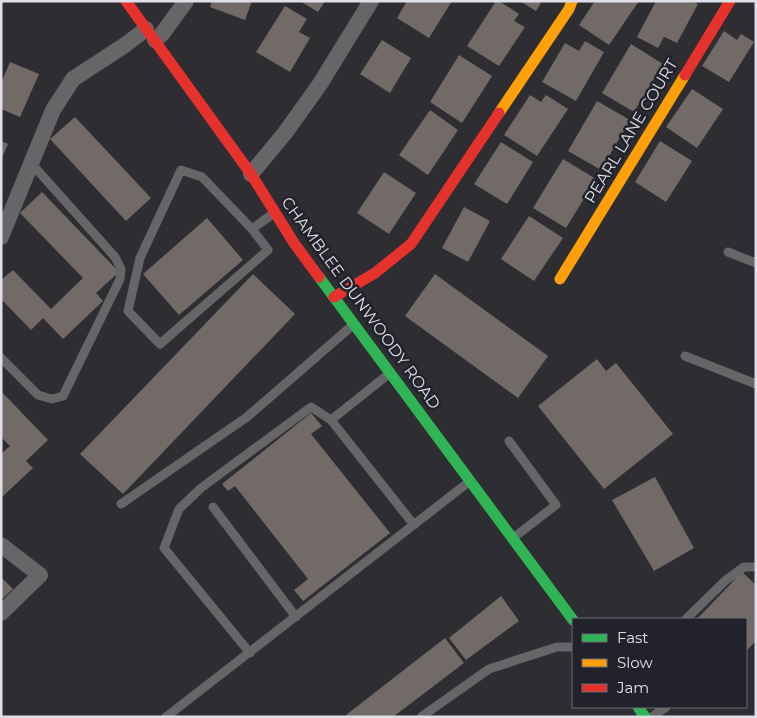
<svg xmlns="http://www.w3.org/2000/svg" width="757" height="718" viewBox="0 0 757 718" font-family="Montserrat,sans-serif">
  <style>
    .building { fill: #726a67 }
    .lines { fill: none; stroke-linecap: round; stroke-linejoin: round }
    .lane { stroke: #666668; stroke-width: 9 }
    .street { stroke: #666668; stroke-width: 16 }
    .fast { stroke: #30b455; stroke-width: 11 }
    .slow { stroke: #ff9f0a; stroke-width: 11 }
    .jam { stroke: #e5322d; stroke-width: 11 }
    .labels { text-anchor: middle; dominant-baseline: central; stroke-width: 5; stroke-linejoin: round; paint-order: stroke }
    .street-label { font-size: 16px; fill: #dfe0e7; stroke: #21222b }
  </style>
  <rect width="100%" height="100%" fill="#2d2d32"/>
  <path class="building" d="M 212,1 L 252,1 L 245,20 L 210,7 Z
    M 300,1 L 325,1 L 318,12 Z
    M 407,1 L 452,1 L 429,38 L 397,18 Z
    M 496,1 L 499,1 L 519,14 L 514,21 L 525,27 L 499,66 L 467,46 Z
    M 520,1 L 542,1 L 536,11 Z
    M 595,1 L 639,1 L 609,45 L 579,25 Z
    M 656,1 L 692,1 L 698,4 L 677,43 L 664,37 L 658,48 L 637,37 Z
    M 285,6 L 307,19 L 299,32 L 310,38 L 290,72 L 256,52 Z
    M 724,31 L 737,40 L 741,34 L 754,42 L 729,82 L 702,66 Z
    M 382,40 L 411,58 L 390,93 L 360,74 Z
    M 585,41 L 604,52 L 576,101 L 542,82 L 565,43 L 579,51 Z
    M 631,44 L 663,64 L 634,112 L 602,93 Z
    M 459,55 L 492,76 L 462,123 L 430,102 Z
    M 10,62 L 39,74 L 20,117 L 1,109 L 1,83 Z
    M 692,89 L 723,109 L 697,148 L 666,127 Z
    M 530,95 L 541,102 L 546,95 L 568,109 L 537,156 L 504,135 Z
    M 597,101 L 630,120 L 601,170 L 568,151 Z
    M 430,110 L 458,130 L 428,175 L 399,155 Z
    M 75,117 L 151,198 L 126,221 L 50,139 Z
    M 1,141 L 8,144 L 1,160 Z
    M 660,141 L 692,161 L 666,202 L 635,182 Z
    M 501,142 L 533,162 L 507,204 L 474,184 Z
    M 563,159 L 596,179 L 566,228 L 533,208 Z
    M 384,172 L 416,193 L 389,234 L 357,213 Z
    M 42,192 L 119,272 L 96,293 L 103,301 L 63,339 L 43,318 L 31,330 L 1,299 L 1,280 L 13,270 L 51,309 L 83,278 L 20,213 Z
    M 464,207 L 490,221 L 468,262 L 442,248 Z
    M 529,216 L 563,238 L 534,281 L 501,259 Z
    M 207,218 L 243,260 L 179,315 L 143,274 Z
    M 253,274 L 295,314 L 123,494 L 80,454 Z
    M 435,274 L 548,356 L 518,398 L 405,316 Z
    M 597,359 L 606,371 L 616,363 L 673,434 L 604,489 L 538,406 Z
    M 1,391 L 48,440 L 26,461 L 33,468 L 1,498 L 1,454 L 10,446 L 1,437 Z
    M 311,413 L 322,426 L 311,434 L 390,533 L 303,601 L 294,590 L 308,579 L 235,486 L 228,491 L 222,484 Z
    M 655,477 L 694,548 L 654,571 L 612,500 Z
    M 742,572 L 756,585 L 756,641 L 746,651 L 746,619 L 697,619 Z
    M 1,577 L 13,589 L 1,600 Z
    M 501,596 L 519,621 L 466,660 L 449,638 Z
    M 445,638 L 464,663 L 393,717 L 347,717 L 346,715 Z"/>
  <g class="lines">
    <path class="lane" d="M 252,229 L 202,177 L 181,170 L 140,258 L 128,311 L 160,344 L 268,250 L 252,229 L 274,213
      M 728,252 L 756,263
      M 685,356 L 756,384
      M 1,358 L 38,395 L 52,399 L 63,396 L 120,279 L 121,269 L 115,257 L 31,163
      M 390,373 L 331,420 L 414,525
      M 509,441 L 556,505 L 513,538
      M 121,504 L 247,417 L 354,324
      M 213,507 L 296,617
      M 686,619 L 726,580 L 744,567 L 756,567
      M 250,653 L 164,548 L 179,509 L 201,488 L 311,407 L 331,420
      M 166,717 L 470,481
      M 421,717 L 489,669 L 557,647 L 573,647
      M 652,717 L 666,707"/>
    <path class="street" d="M 155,40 L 162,34 L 186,1
      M 251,174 L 285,133 L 320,84 L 371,1
      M 1,237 L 53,110 L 73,79 L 125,45 L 146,29
      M 1,545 L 40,575 L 1,613"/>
    <path class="fast" d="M 319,277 L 573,620
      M 638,707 L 645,717"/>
    <path class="slow" d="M 499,113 L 569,9 L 572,1
      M 560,279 L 685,75"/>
    <path class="jam" d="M 126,1 L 251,174 L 294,243 L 319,277
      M 685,75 L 730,1
      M 334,297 L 375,273 L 411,244 L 499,113"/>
  </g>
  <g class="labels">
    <g class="street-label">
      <text transform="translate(631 131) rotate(-59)">PEARL LANE COURT</text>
      <text transform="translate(361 303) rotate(54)">CHAMBLEE DUNWOODY ROAD</text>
    </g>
  </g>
  <rect width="757" height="718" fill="none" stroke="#dfe0e7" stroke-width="5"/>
  <rect x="572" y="618" width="175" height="90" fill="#21222b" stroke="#6d6e76"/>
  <rect x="582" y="634" width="25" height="8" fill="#30b455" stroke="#6d6e76"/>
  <text x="617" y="643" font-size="15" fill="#dfe0e7">Fast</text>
  <rect x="582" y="659" width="25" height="8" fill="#ff9f0a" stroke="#6d6e76"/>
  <text x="617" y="668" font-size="15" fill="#dfe0e7">Slow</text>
  <rect x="582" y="684" width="25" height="8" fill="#e5322d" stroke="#6d6e76"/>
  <text x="617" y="693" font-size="15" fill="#dfe0e7">Jam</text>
</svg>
